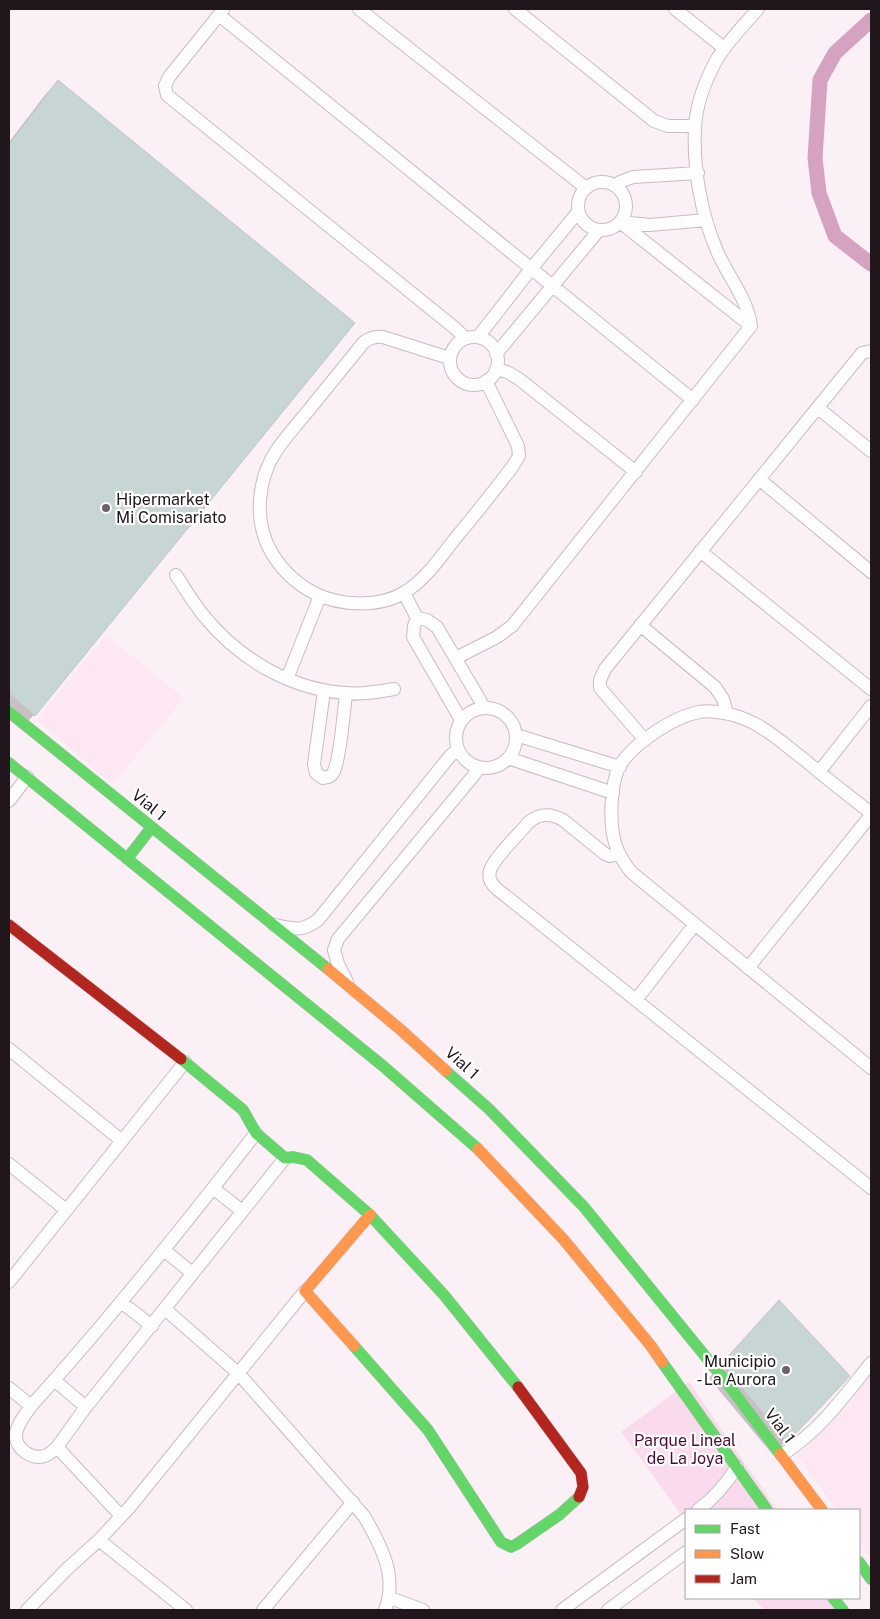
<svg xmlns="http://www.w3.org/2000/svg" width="880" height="1619" viewBox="0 0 880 1619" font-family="'Public Sans',sans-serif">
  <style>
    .built { fill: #fde7f3 }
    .green { fill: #fadbed }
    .shadow { fill: #0003 }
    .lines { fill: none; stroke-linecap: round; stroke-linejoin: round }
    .canal { stroke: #d5a2c1; stroke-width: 15 }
    .building { fill: #c7d6d5; stroke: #c3c5c7 }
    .street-casing { stroke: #c7bcc2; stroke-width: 14 }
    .fast-casing { stroke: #c7bcc2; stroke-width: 12 }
    .slow-casing { stroke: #c7bcc2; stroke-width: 12 }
    .jam-casing { stroke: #c7bcc2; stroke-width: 12 }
    .street { stroke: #fefdfe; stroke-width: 12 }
    .fast { stroke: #63d668; stroke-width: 11 }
    .slow { stroke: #ff974d; stroke-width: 11 }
    .jam { stroke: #b3261e; stroke-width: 11 }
    .poi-dot { fill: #6d6268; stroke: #fff; stroke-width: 2 }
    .labels { text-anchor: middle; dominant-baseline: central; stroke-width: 4.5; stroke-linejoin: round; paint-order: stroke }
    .poi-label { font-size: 16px; fill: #20161c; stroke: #fff; text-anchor: start }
    .street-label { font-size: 16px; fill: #20161c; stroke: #fff }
    .park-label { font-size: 16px; fill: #490c37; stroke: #fff }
  </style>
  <rect width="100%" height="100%" fill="#fbf0f6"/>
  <path class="built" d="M 106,635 L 184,698 L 113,784 L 36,720 Z
    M 871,1374 L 871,1558 L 859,1541 L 859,1510 L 837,1510 L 798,1456 Z"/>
  <path class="green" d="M 689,1382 L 777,1510 L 686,1510 L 686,1521 L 621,1432 Z
    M 753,1598 L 838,1598 L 847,1610 L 764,1610 Z"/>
  <path class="shadow" d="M 58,81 L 34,715 L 21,728 L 9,718 L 9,142 L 45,95 Z
    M 766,1315 L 848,1376 L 773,1455 L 709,1378 Z"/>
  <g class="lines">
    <path class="canal" d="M 871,20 L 835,53 L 820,80 L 815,158 L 819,193 L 835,236 L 871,264"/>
  </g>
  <path class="building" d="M 58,80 L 355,323 L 35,716 L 9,693 L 9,144 Z
    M 779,1300 L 850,1376 L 787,1443 L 722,1363 Z"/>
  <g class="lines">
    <g class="street-casing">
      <path id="street" d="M 359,9 L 586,188
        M 515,9 L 654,121 L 668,126 L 695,126
        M 675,9 L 724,48
        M 223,10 L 169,77 L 165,86 L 167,95 L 456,329 L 465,338
        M 219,15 L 693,400
        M578 206a24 24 0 1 1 48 0a24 24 0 1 1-48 0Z
        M 615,186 L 620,182 L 633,177 L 698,173
        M 620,222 L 751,326
        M 620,222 L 650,225 L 706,220
        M 478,337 L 531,269 L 578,212
        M450 361a24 24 0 1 1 48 0a24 24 0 1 1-48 0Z
        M 496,354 L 599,230
        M 449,358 L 383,337 C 376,336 370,338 364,342 C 347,363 329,385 312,406 C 300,421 287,435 276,451 C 258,479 254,518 269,548 C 279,567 295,583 314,593 C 340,606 380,608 405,592 C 425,580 440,558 454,540 C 474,516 494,491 513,466 L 519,456 L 518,446 L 486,381
        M 496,369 L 507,372 L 519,379 L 636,472
        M 818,408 L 871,451
        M 759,479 L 871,572
        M 700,551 L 871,689
        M 176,575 C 185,589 194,604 204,616 C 239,659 290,689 345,693 C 361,695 378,692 394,689
        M 404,593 L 417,618
        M 417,618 L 414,626 L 413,637 L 461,720
        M 417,618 L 427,620 L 437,627 L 484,707
        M 640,625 L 715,687 L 723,699 L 727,713
        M 456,658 L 497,637 L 512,626 L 751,326 C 747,297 728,277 717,251 C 701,214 693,168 695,128 C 696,105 706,79 717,59 C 728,41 744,25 758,9
        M 287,679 L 320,596
        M 324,691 L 314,764 L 316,773 L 323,778 C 328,777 331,777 333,773 C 340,762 344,709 346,694
        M456 738a30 30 0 1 1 60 0a30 30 0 1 1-60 0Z
        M 516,735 L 620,767
        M 645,740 L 600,688 L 600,680 L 605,669 L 862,353 L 871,351
        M 508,758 L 613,793
        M 819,772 L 871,706
        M 9,801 L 27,777
        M 871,813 C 849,796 827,779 806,761 C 781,742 760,721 729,714 C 719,712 708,710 699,712 C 673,717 632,744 619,767 C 610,786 609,826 616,846 C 619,856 625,864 631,872 L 871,1068
        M 619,854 L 610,856 L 605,854 L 563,820 C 550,813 539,813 528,823 C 520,833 492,860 490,871 C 488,878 491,884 497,889 L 871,1188
        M 274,925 C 295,929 301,932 318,920 L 450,756 L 458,749
        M 748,968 L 871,815
        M 347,982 L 338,964 L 334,950 L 338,939 L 474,775 L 479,767
        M 636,1000 L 695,924
        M 9,1049 L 122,1141
        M 256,1133 C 184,1226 110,1319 31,1406 C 26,1414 16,1425 16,1435 C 15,1448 31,1460 44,1456 C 49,1455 53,1451 57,1447 L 86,1407 L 285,1158
        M 9,1164 L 66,1210
        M 213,1188 L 242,1211
        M 164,1250 L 192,1273
        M 9,1282 L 185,1062
        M 121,1302 L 152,1326
        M 165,1309 L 239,1374 L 364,1516 C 381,1545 398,1577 385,1610
        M 54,1380 L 86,1407
        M 9,1388 L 31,1406
        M 57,1447 L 121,1516
        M 782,1455 C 821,1429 842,1399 871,1363
        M 698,1510 C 715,1498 726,1484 737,1467
        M 99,1540 L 186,1610
        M 390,1598 L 423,1610
        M 27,1610 L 67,1569 L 99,1540 L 129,1508 L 305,1291
        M 263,1610 L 353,1502
        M 562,1610 L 686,1519
        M 608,1610 L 686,1552"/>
    </g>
    <g class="fast-casing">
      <path id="fast" d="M 9,712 L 328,969
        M 9,763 L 383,1066 L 478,1149
        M 127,859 L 151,828
        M 181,1059 L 243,1110 L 256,1133 L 285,1158 L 293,1157 L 307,1160 L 370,1215 L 444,1295 L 518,1387
        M 446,1071 L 489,1109 L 584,1207 L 727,1383 L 780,1454
        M 354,1346 L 428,1430 L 501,1542 L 511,1547 L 517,1544 L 559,1515 L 579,1497
        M 662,1362 L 767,1510
        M 859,1562 L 871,1579
        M 833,1598 L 843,1610"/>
    </g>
    <g class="slow-casing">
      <path id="slow" d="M 328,969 L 401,1030 L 446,1071
        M 478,1149 L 564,1240 L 651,1346 L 662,1362
        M 354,1346 L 305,1291 L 370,1215
        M 780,1454 L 822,1510"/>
    </g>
    <g class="jam-casing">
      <path id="jam" d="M 9,925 L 181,1059
        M 518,1387 L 581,1473 L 583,1487 L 579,1497"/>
    </g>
    <use href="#street" class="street"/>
    <use href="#fast" class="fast"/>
    <use href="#slow" class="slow"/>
    <use href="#jam" class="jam"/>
  </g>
  <g class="poi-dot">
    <circle cx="106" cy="508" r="5"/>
    <circle cx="786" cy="1370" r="5"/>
  </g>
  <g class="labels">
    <g class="poi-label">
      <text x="116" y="499">Hipermarket<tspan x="116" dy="18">Mi Comisariato</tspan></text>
      <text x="776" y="1361" text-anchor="end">Municipio<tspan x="776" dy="18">- La Aurora</tspan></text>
    </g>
    <g class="street-label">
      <text transform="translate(149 805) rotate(39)">Vial 1</text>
      <text transform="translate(462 1063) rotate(42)">Vial 1</text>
      <text transform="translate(780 1426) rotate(53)">Vial 1</text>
    </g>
    <g class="park-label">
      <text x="685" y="1440">Parque Lineal<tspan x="685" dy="18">de La Joya</tspan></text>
    </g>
  </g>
  <rect width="880" height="1619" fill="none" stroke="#20161c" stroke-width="20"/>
  <rect x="685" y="1509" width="175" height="90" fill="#ffffff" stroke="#a6a2a4"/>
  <rect x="695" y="1525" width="25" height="8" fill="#63d668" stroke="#a6a2a4"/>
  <text x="730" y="1534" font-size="15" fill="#20161c">Fast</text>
  <rect x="695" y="1550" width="25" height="8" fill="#ff974d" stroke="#a6a2a4"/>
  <text x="730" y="1559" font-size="15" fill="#20161c">Slow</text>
  <rect x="695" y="1575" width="25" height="8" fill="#b3261e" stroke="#a6a2a4"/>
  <text x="730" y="1584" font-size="15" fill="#20161c">Jam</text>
</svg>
